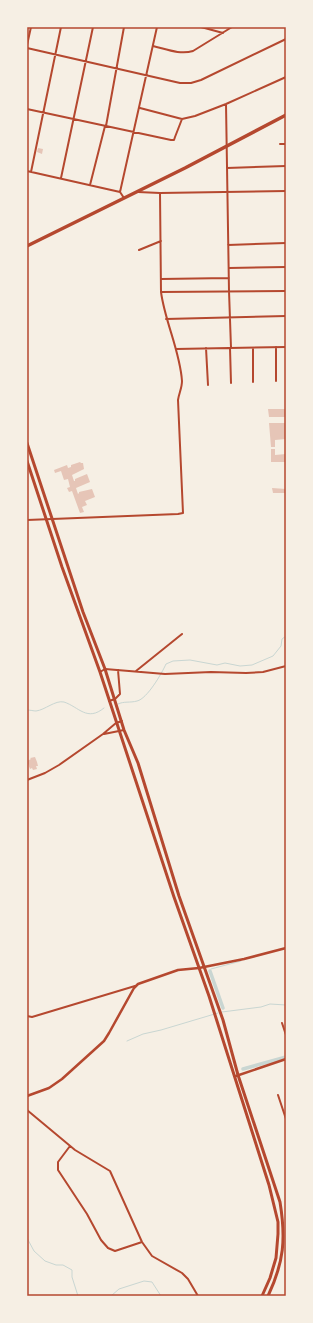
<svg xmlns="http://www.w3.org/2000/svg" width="313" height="1323" font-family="Manrope,sans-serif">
  <rect width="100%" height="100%" fill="#f6efe4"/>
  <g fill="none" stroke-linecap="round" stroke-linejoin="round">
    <!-- stream -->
    <path stroke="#c9d6d2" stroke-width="1" d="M 118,704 C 124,701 130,703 137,701 C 147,699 162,673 166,664 L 173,661 L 190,660 L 217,665 L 225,663 L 240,666 L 252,665 L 273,656 L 281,646 L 282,639 L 286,636
      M 27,710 C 30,710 34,711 36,711 C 45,710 55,700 64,702 C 79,707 87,722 104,708
      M 211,969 L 241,961
      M 222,1012 L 261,1007 L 270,1004 L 286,1005
      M 127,1041 L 143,1034 L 161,1030 L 218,1013
      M 27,1238 L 34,1251 L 45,1261 L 56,1265 L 63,1265 L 72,1270 L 72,1277 L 78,1296
      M 111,1296 L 119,1289 L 144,1281 L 152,1282 L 161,1296"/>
    <!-- canal -->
    <path stroke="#c9d6d2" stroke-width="3.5" d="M 210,971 L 223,1008
      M 243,1069 L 286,1057"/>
  </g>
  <!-- building -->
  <path fill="#e6c5b7" d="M 38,148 L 43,149 L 42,154 L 37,152 Z
    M 268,409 L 286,409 L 286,417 L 269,417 Z
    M 269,423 L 285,423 L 286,439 L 275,440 L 275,447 L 271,447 Z
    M 271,449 L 275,449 L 275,455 L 286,454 L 286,462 L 271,462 Z
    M 80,462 L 81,463 L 83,463 L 84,469 L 72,475 L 74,481 L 75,481 L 75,479 L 87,474 L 90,482 L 76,488 L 78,494 L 79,493 L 79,492 L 92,489 L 95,497 L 85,501 L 87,505 L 82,507 L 84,512 L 80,513 L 72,491 L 69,492 L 67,488 L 70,487 L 68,479 L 64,480 L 61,471 L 55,473 L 54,470 L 67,465 L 68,468 L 71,467 L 71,465 Z
    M 272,488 L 286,489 L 286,493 L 273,493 Z
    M 35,757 L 37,762 L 38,766 L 36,766 L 37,769 L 33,770 L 32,768 L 30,769 L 27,761 L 31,759 L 30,758 Z"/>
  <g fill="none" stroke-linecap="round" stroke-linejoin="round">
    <!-- minor -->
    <path stroke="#b5482f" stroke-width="2" d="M 201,27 L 223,33
      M 27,45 L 31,27
      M 153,46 C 166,49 180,55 193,51 L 232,27
      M 27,48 L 180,83 L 191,83 L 201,80 L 286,39
      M 226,104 L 229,291 L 231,348
      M 140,108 L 182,119 L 195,116 L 226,104 L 286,77
      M 27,109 L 171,140 L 174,140 L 175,137 L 182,119
      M 106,126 L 124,27
      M 280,144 L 286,144
      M 227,168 L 286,166
      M 27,171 L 120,192
      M 31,172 L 61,27
      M 61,178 L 93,27
      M 90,185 L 105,126
      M 138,192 L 160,193 L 286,191
      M 124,198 L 120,192 L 157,27
      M 228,245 L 286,243
      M 139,250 L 161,241
      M 229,268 L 286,267
      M 161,279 L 229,278
      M 161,292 L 286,291
      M 166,319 L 286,316
      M 206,348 L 208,385
      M 230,348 L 231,383
      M 253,348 L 253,382
      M 176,349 L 286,347
      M 276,381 L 276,347
      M 27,520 L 178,514 L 183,513 L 178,400 C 179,393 182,388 182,381 C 180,351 165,322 161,292 L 160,193
      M 136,671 L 182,634
      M 100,672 L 105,669 L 165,674 L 211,672 L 246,673 L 263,672 L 286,666
      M 109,701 L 115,699 L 120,694 L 118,670
      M 104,734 L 124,730
      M 27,780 L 45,773 L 59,765 L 103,734 L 116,723 L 122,721
      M 27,1016 L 32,1017 L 135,986
      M 282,1023 L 286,1035
      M 278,1095 L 286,1119
      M 27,1110 L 75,1150 L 110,1171 L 142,1242 L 152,1256 L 182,1273 L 188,1279 L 198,1296
      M 70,1146 L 58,1162 L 58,1170 L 87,1214 L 101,1240 L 108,1248 L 115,1251 L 142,1242"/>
    <!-- tertiary -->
    <path stroke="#b5482f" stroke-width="2.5" d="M 236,1076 L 286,1059
      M 27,1096 L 49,1088 L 62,1079 L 104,1041 L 109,1033 L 134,988 L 138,984 L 178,970 L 199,968 L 244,959 L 286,948"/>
    <!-- primary -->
    <path stroke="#b5482f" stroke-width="3" d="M 27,443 L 83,612 L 105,669 L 124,730 L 138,763 L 179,896 L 223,1020 L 238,1075 L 280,1202 C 286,1239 284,1262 268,1296
      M 27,461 L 62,567 L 100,672 L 174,897 L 209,996 L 269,1185 L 278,1222 L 278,1234 L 276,1258 L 270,1278 L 262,1296"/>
    <!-- trunk -->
    <path stroke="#b5482f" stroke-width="3.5" d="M 27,246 L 185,168 L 286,115"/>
  </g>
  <!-- border -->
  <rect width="313" height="1323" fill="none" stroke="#f6efe4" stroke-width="56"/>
  <rect x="28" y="28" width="257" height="1267" fill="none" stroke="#b5482f" stroke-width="1.5"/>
</svg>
